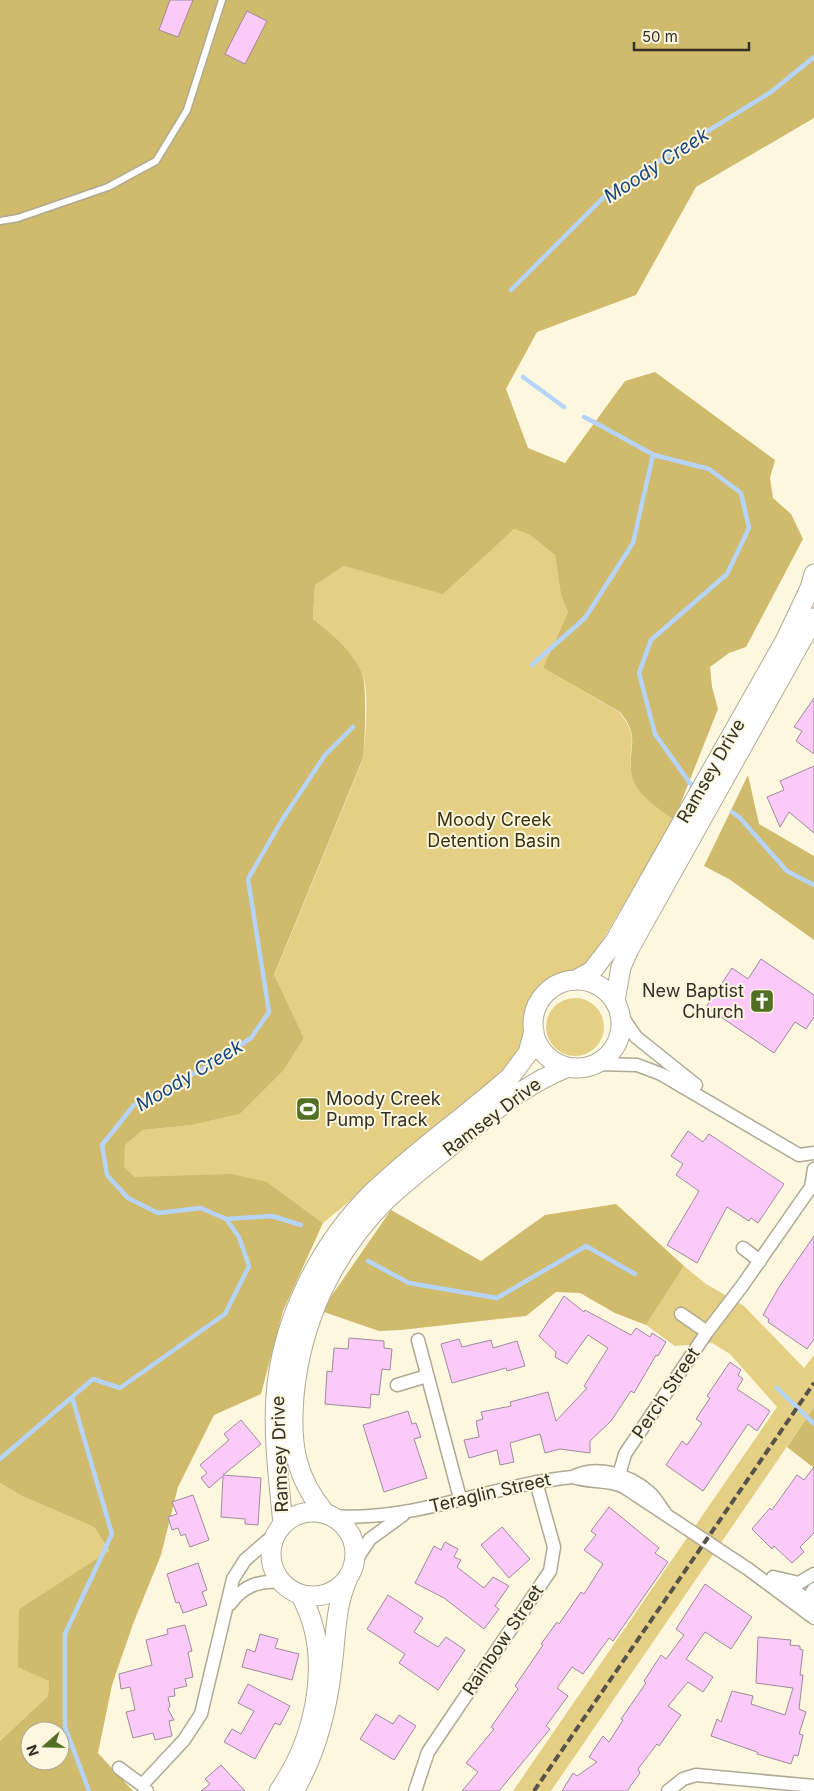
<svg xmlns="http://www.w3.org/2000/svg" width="814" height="1791" font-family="Inter,sans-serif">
  <rect width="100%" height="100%" fill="#fdf7e0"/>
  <!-- green -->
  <path fill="#e4cf84" d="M 514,529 L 530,535 L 555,555 L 561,596 L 568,612 L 543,668 L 619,712 C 640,738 628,743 631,771 C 633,788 661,810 674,820 L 590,961 L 534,997 L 516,1060 L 440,1127 L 323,1223 L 267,1182 L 135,1177 L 123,1167 L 125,1145 L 143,1130 L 192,1125 L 240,1114 L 284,1070 L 304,1038 L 274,976 L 363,759 C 365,740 370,689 362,673 C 352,650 332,634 313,619 L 315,585 L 344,566 L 443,593 Z
    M546 1027a29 29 0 1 1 58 0a29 29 0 1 1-58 0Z
    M 684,1266 L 706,1284 L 744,1306 L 804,1368 L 814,1355 L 814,1407 L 551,1791 L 513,1791 L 777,1407 L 730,1354 L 712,1343 L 675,1346 L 646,1325 Z
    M 0,1483 L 22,1496 L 94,1527 L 109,1552 L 19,1609 L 49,1681 L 48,1696 L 0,1741 Z"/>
  <!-- forest -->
  <path fill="#d0ba6b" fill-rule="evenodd" d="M 0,0 L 814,0 L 814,118 L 696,187 L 636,295 L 537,332 L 506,389 L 528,448 L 565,463 L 625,381 L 655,372 L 775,460 L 770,478 L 773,498 L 791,514 L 803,539 L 746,647 L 729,653 L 710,667 L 712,687 L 718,709 L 674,820 C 658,808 633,793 631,771 C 629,744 640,737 620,712 L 543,668 L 568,612 L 561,596 L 555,555 L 530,535 L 514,529 L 443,594 L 344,566 L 315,585 L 313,619 C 332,634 352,650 362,673 C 367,684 365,744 363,758 L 274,975 L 304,1038 L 284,1070 L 240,1114 L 192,1125 L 143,1130 L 125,1145 L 124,1167 L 135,1177 L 231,1174 L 267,1182 L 323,1223 L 283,1311 L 261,1394 L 214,1415 L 178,1487 L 161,1555 L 133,1624 L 112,1685 L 98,1753 L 133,1791 L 0,1791 L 0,1741 L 48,1696 L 49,1681 L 18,1667 L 19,1609 L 109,1551 L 94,1527 L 22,1496 L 0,1483 ZM 30,1731 L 60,1731 L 60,1761 L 30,1761 Z
    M 748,775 L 759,824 L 814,856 L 814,940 L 729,879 L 704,866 Z
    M 616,1204 L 684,1266 L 646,1325 L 615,1313 L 580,1293 L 556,1292 L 526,1316 L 401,1330 L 379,1331 L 321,1311 L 391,1210 L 481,1261 L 545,1215 Z
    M 814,1407 L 814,1468 L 787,1447 Z"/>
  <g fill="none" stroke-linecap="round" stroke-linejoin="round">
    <!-- stream -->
    <path stroke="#b6d4fa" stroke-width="4.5" d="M 511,290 L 609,192 L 771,92 L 814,57
      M 523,377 L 564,407
      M 584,417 L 596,423
      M 594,422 L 654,455 L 709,469 L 741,493 L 749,528 L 727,574 L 651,640 L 639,673 L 655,734 L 692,786
      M 532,665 L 585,618 L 633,543 L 653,455
      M 732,812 L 740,818 L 787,871 L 814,885
      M 226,1219 L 272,1216 L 301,1225
      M 368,1261 L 409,1283 L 497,1298 L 586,1246 L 635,1274
      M 777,1388 L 814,1424
      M 72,1397 L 112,1534 L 65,1634 L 65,1727 L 89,1791
      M 0,1459 L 93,1379 L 120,1388 L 225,1314 L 249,1266 L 239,1237 L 226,1219 L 201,1208 L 158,1213 L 128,1198 L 107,1175 L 102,1145 L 134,1105 L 210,1065 L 251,1038 L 269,1012 L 248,879 L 282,820 L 325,755 L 353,727"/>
  </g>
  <!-- building -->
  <path fill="#fbcaf9" stroke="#9c8b9b" d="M 170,0 L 193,0 L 178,37 L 159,30 Z
    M 247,11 L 267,21 L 245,64 L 225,54 Z
    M 814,698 L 814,754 L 796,741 L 802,731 L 794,727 Z
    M 814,766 L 814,833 L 789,812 L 780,827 L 767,797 L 784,790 L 780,781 Z
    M 761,959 L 814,995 L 814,1017 L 806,1029 L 795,1022 L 774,1053 L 706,1007 L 732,968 L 748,979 Z
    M 688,1131 L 703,1142 L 709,1134 L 784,1184 L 758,1223 L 751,1218 L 749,1221 L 727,1207 L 697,1263 L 667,1245 L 699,1191 L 676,1175 L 683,1164 L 671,1156 Z
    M 814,1236 L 814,1339 L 807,1349 L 768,1322 L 769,1319 L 763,1315 L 779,1287 Z
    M 564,1296 L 584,1312 L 585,1310 L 631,1335 L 636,1328 L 650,1337 L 652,1333 L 666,1342 L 658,1356 L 656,1355 L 634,1393 L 631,1391 L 611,1421 L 590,1441 L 590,1453 L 560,1449 L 545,1453 L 540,1434 L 510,1443 L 514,1462 L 500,1465 L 497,1450 L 469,1458 L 464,1440 L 479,1437 L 476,1421 L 483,1419 L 481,1412 L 511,1406 L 510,1402 L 548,1392 L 556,1421 L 587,1388 L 584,1386 L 608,1348 L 588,1335 L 567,1364 L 555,1357 L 556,1352 L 539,1336 Z
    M 349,1338 L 384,1341 L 384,1348 L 392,1349 L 390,1370 L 382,1369 L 379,1395 L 371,1394 L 370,1408 L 325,1404 L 327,1371 L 332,1372 L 334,1348 L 348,1349 Z
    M 459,1339 L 462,1347 L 491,1340 L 493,1348 L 517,1341 L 525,1366 L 507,1371 L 506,1368 L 452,1383 L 441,1344 Z
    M 730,1362 L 741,1370 L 738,1375 L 743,1379 L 737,1389 L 770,1411 L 757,1431 L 748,1424 L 703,1491 L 666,1465 L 682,1441 L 687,1445 L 702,1423 L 696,1419 L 710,1398 L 707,1396 Z
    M 408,1411 L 412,1424 L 416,1423 L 421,1437 L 414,1439 L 427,1478 L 384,1492 L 363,1425 Z
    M 241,1420 L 261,1444 L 223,1475 L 261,1478 L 258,1525 L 245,1524 L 245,1519 L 221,1517 L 223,1476 L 209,1488 L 201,1478 L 207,1473 L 200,1465 L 229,1440 L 224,1434 Z
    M 814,1467 L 814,1533 L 800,1547 L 804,1552 L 792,1563 L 774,1546 L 772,1549 L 752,1529 L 770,1508 L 772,1510 L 797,1475 L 804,1480 Z
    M 193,1495 L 209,1540 L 190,1547 L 185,1534 L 181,1536 L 178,1528 L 172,1530 L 168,1517 L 177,1514 L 172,1502 Z
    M 609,1507 L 659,1548 L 655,1553 L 668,1562 L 613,1641 L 609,1638 L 583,1674 L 572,1667 L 557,1688 L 568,1696 L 546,1726 L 550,1729 L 499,1791 L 462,1791 L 478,1772 L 466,1763 L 494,1729 L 491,1727 L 518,1689 L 515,1686 L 543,1645 L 541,1644 L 557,1622 L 559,1624 L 581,1592 L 584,1594 L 603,1564 L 584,1550 L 596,1535 L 591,1531 Z
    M 502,1527 L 530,1559 L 509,1578 L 481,1545 Z
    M 445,1542 L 458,1549 L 454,1557 L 461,1560 L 457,1567 L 484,1588 L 493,1577 L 509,1586 L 495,1606 L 499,1609 L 484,1629 L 444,1598 L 415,1583 L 434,1546 L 441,1550 Z
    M 198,1563 L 207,1590 L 202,1592 L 207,1605 L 183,1613 L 179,1602 L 176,1603 L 167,1574 Z
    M 705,1584 L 752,1617 L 731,1649 L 705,1632 L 686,1659 L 713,1677 L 703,1692 L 688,1682 L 668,1706 L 681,1715 L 659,1746 L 657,1744 L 638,1769 L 640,1773 L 627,1791 L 562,1791 L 573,1773 L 577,1776 L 597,1762 L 589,1757 L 603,1736 L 609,1742 L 623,1720 L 621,1719 L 646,1683 L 644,1681 L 661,1655 L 666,1659 L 684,1635 L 676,1629 Z
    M 388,1595 L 423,1618 L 414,1632 L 438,1647 L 446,1637 L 465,1650 L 438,1690 L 399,1663 L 405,1654 L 367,1629 Z
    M 185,1625 L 192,1651 L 188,1652 L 193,1677 L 185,1679 L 187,1686 L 174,1689 L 175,1696 L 168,1697 L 170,1706 L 168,1709 L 174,1720 L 169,1721 L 172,1736 L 155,1740 L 153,1733 L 133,1738 L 126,1712 L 135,1710 L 130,1687 L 121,1689 L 119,1674 L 152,1665 L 146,1640 L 168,1634 L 167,1629 Z
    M 260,1634 L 278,1639 L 275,1648 L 299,1654 L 292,1680 L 242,1667 L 247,1649 L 255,1652 Z
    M 758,1637 L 791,1640 L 790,1645 L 800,1646 L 800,1649 L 803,1650 L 800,1675 L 803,1675 L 799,1709 L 806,1712 L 799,1734 L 803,1735 L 798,1756 L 794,1755 L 791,1764 L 757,1754 L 757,1752 L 711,1736 L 717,1719 L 721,1722 L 732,1691 L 753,1696 L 751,1704 L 785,1715 L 793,1688 L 756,1683 Z
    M 248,1684 L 290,1706 L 280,1725 L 275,1723 L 255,1759 L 224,1742 L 232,1729 L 241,1734 L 254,1711 L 238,1703 Z
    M 376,1714 L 393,1724 L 399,1715 L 416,1726 L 394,1760 L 360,1739 Z
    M 221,1765 L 245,1791 L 201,1791 L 210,1784 L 205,1779 Z"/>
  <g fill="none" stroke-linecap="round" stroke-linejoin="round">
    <defs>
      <path id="service" d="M 0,221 L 18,218 L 108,187 L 156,161 L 187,110 L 222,0"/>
      <path id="minor" d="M 621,1015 L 636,1037 L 696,1085
        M 597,1064 L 637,1065 L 661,1074 L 799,1155 L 814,1153
        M 743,1248 L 760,1261
        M 707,1332 L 742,1286 L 811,1187 L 814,1169
        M 418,1340 L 460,1498
        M 397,1385 L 427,1376
        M 573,1477 C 589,1483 608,1479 624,1487 L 748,1569 L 814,1618
        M 617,1482 L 625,1454 L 707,1332 L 681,1314
        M 332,1516 C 414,1522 491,1485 573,1477 C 596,1464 630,1475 649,1492 C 655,1497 659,1505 664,1511
        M 354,1563 L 370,1539 L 403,1515
        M 773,1577 L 799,1583 L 814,1574
        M 783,1583 L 814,1604
        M 800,1603 L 809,1597 L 814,1589
        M 230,1604 C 243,1586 259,1580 281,1582
        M 119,1768 L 142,1785
        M 147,1791 L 142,1785 L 184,1740 L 201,1714 L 233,1579 L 245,1560 L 275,1534
        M 415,1791 L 428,1752 L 550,1571 L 554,1547 L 536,1482
        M 668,1791 L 683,1779 L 696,1775 L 814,1786"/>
      <path id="secondary" d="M533 1024a44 44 0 1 1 88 0a44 44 0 1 1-88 0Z
        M 576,980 L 592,971 L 615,941 L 785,641 L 810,588 L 814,574
        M 615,1001 L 621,967 L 629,949 L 814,618
        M271 1554a42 42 0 1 1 84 0a42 42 0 1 1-84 0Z
        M 325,1513 C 295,1477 290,1443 294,1396 C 301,1322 332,1254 385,1201 C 408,1179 434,1160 458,1140 C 496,1110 522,1086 568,1067
        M 283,1524 C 279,1482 273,1438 276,1396 C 281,1322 319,1246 371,1194 C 414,1152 465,1117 510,1077 L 528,1053 L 534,1031
        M 279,1791 C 317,1736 334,1654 300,1594
        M 294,1791 C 317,1752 327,1711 332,1667 C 336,1637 335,1608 347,1580"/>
    </defs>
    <!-- service casing -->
    <use href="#service" stroke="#afa993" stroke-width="9"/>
    <!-- minor casing -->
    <use href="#minor" stroke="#afa993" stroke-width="15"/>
    <!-- secondary casing -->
    <use href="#secondary" stroke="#afa993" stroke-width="21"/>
    <!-- service -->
    <use href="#service" stroke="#fff" stroke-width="6"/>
    <!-- minor -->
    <use href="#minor" stroke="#fff" stroke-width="12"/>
    <!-- secondary -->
    <use href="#secondary" stroke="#fff" stroke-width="19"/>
    <!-- rail -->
    <path stroke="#565348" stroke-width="4" stroke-dasharray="8 4" stroke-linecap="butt" d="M 534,1791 L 814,1383"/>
  </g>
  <!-- icons -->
  <defs>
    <symbol id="church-square" viewBox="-11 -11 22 22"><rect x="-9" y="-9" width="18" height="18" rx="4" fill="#527024" stroke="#fdf7e0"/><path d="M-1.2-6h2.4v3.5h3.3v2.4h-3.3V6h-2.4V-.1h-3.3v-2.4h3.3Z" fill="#fff"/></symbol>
    <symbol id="stadium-square" viewBox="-11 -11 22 22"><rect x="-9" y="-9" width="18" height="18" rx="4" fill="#527024" stroke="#fdf7e0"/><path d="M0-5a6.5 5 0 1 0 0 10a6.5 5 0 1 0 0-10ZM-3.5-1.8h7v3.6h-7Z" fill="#fff"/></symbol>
  </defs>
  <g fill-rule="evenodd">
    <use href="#church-square" x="748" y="987" width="28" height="28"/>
    <use href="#stadium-square" x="294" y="1095" width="28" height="28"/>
  </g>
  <g text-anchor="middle" stroke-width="4" stroke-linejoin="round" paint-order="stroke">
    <!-- street labels -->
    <g font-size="18" fill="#312f26" stroke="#fdf7e0">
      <text transform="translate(711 771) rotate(-60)" y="6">Ramsey Drive</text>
      <text transform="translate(492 1117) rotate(-37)" y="6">Ramsey Drive</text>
      <text transform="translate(666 1393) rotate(-56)" y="6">Perch Street</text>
      <text transform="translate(280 1454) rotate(-92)" y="6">Ramsey Drive</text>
      <text transform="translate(490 1493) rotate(-13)" y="6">Teraglin Street</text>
      <text transform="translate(503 1640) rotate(-56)" y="6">Rainbow Street</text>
    </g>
    <!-- park labels -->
    <g font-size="18" fill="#39300c" stroke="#fdf7e0">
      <text x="494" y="826">Moody Creek<tspan x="494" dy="21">Detention Basin</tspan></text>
    </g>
    <!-- poi labels -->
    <g font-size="18" fill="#312f26" stroke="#fdf7e0" text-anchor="end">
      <text x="744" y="997">New Baptist<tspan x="744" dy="21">Church</tspan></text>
      <text x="326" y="1105" text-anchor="start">Moody Creek<tspan x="326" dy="21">Pump Track</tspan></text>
    </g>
    <!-- water labels -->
    <g font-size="19" font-style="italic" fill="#16467d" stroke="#fdf7e0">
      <text transform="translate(656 165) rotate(-33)" y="7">Moody Creek</text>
      <text transform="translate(189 1075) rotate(-31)" y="7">Moody Creek</text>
    </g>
  </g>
  <!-- north arrow -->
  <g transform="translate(45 1746) rotate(250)"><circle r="24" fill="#fdf7e0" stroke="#aba796"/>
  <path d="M0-4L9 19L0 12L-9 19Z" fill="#527024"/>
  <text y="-8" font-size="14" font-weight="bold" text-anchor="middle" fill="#312f26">N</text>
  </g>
  <!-- scale -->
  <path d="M634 42v8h115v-8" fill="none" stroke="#312f26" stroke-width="2.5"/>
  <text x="642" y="42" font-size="15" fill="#312f26" stroke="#fdf7e0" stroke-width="4" paint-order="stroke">50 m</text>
</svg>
